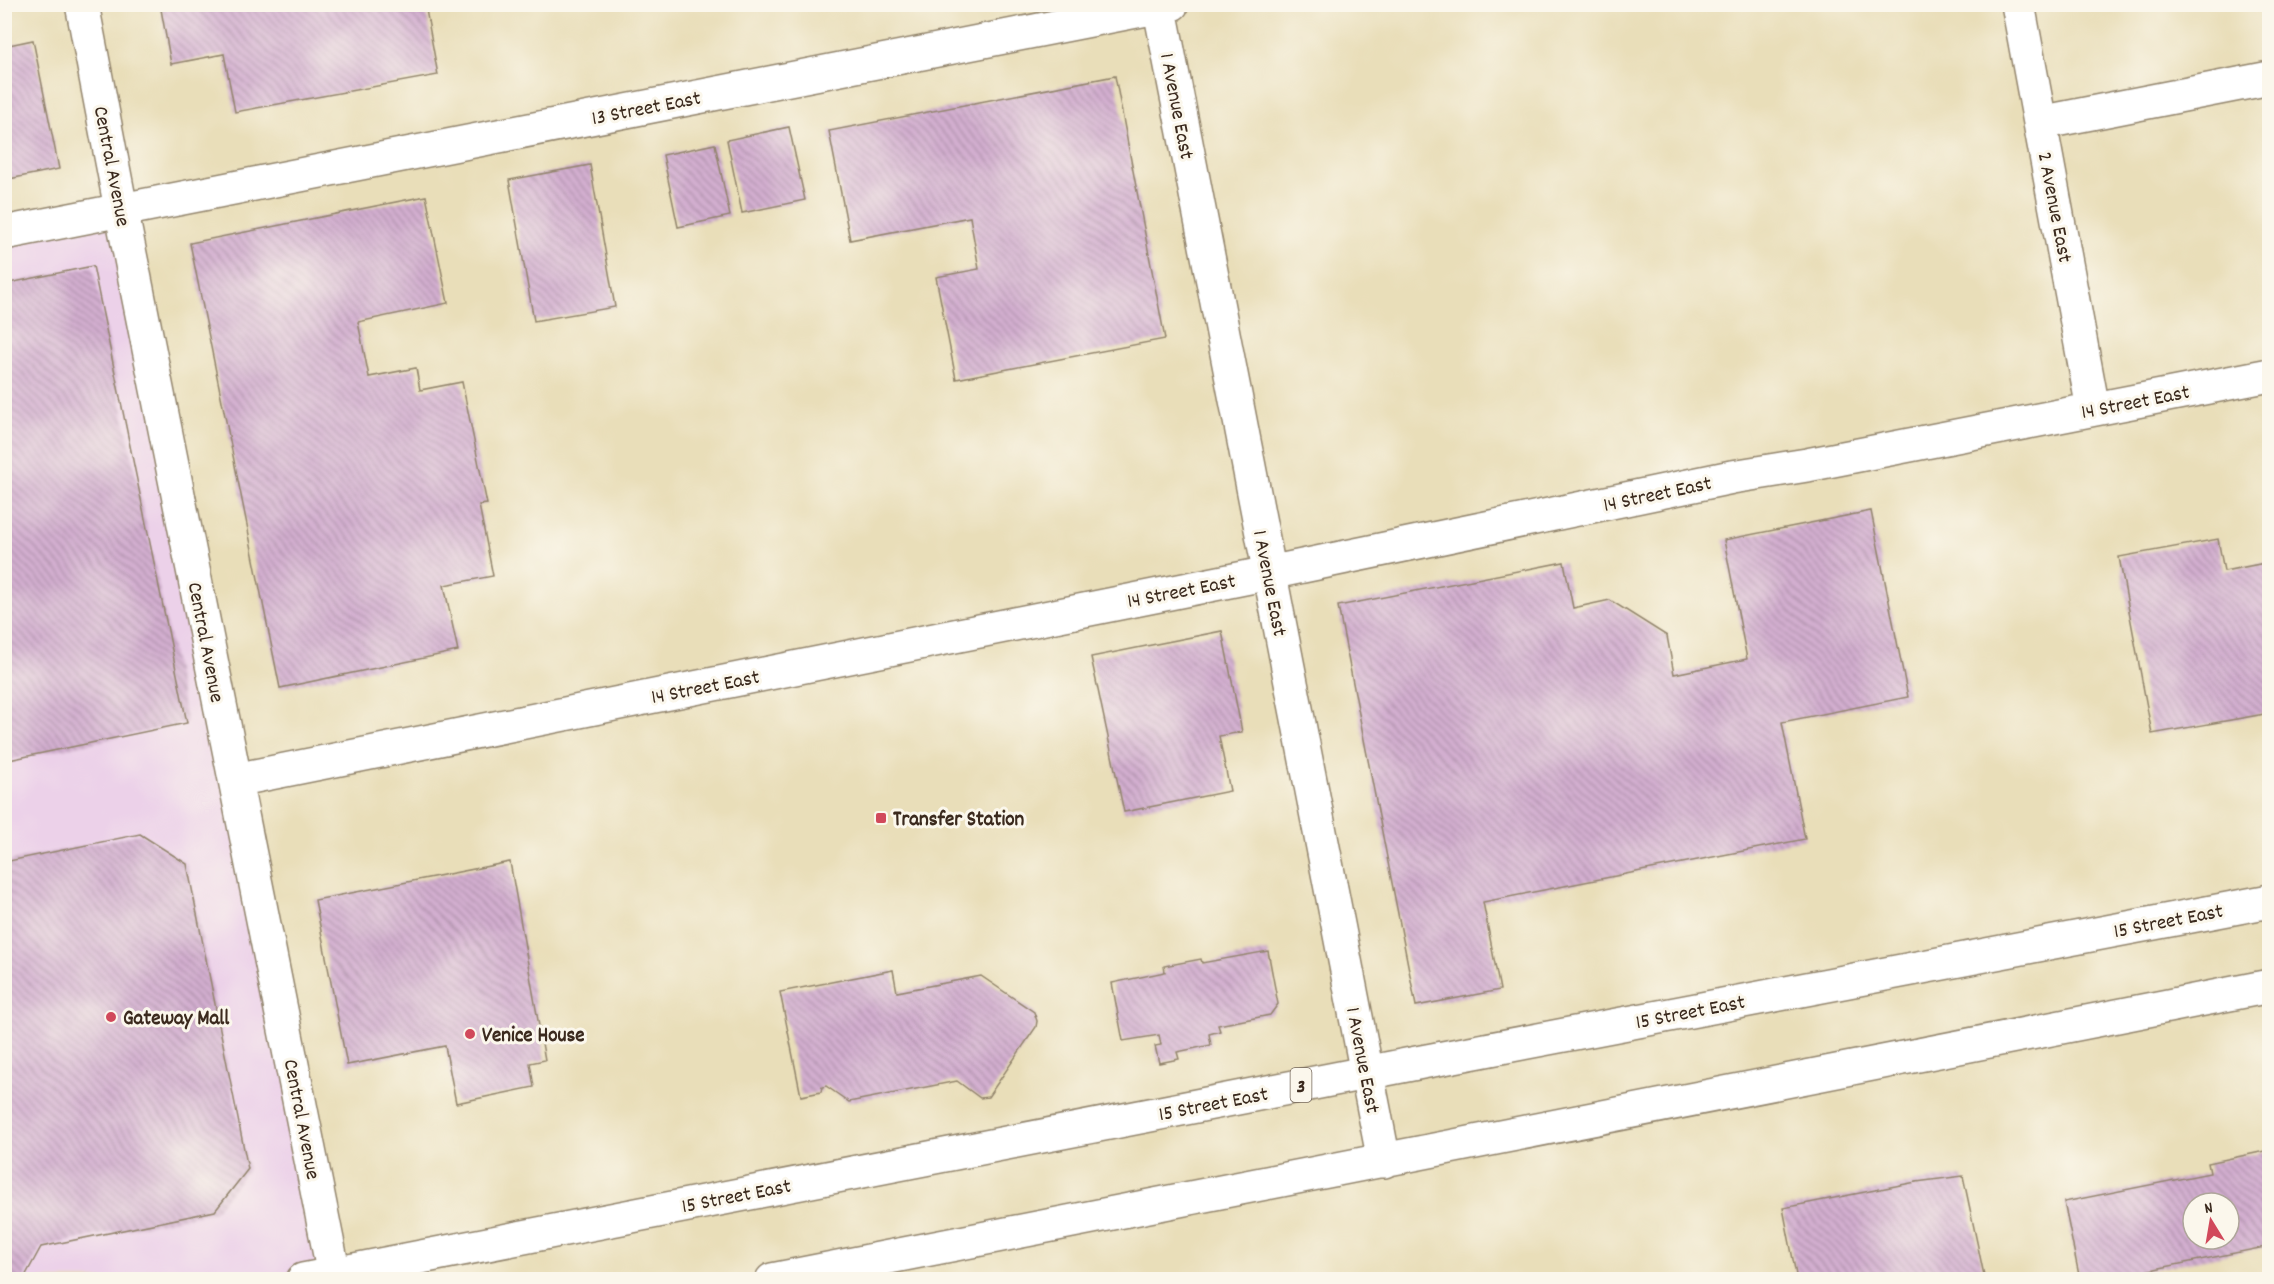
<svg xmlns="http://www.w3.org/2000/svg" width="2274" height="1284" font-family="Dekko,sans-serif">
  <defs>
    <pattern id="building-back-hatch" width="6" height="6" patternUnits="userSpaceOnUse" patternTransform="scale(1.5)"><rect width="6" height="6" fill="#d3afd0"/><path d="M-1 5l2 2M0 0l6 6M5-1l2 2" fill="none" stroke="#ac8fa8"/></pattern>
  </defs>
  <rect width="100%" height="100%" fill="#fbf7ec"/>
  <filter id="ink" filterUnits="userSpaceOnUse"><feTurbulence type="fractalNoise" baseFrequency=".0167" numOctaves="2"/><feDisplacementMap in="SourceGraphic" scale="12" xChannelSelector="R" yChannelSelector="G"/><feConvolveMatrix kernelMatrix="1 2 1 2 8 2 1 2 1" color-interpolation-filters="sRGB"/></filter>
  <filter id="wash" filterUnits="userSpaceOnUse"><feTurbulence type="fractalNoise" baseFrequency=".008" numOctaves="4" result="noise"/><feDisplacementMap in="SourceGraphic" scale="24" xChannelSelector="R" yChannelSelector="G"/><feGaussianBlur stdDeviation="1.35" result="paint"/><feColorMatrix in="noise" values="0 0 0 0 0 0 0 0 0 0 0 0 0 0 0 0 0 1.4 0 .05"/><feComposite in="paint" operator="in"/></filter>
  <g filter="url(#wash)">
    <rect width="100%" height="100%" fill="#e9deb9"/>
    <!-- built -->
    <path fill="#ecd1e9" d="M 121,209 L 334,1273 L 303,1280 L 5,1279 L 4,233 Z"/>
    <g id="blocks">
      <!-- building -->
      <path fill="url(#building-back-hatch)" fill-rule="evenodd" d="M 160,4 L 425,4 L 438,75 L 235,112 L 224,54 L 171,64 Z
        M 33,40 L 59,169 L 4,180 L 4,46 Z
        M 1115,76 L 1165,339 L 956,379 L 936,277 L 979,269 L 970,217 L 850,240 L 829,131 Z
        M 789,127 L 805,200 L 742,213 L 727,140 Z
        M 715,144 L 730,216 L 678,227 L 663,155 Z
        M 590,165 L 615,307 L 534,321 L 509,180 Z
        M 426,196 L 448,303 L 358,322 L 369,377 L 416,368 L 420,390 L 462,382 L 487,504 L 479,505 L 493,576 L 444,585 L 458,651 L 280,688 L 190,243 Z
        M 93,266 L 187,723 L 4,761 L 4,284 Z
        M 1871,511 L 1908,697 L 1782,722 L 1805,839 L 1483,902 L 1500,990 L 1416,1006 L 1338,606 L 1564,562 L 1573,608 L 1610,600 L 1667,636 L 1674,674 L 1747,659 L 1724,540 Z
        M 2218,539 L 2224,571 L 2270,562 L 2270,713 L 2152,734 L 2119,557 Z
        M 1222,631 L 1242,732 L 1219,736 L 1230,791 L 1124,812 L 1091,657 Z
        M 140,834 L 187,864 L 248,1169 L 215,1211 L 41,1247 L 23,1280 L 4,1280 L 4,862 Z
        M 510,862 L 545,1060 L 530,1063 L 534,1087 L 456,1103 L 445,1046 L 347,1065 L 315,900 Z
        M 1268,951 L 1278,1004 L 1270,1015 L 1218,1025 L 1220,1031 L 1209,1034 L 1211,1045 L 1177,1052 L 1179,1059 L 1159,1063 L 1155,1046 L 1161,1045 L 1159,1035 L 1123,1041 L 1112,983 L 1165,972 L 1164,966 L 1201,959 L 1202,963 Z
        M 893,970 L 897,992 L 981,976 L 1034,1012 L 1037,1021 L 1036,1027 L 988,1097 L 980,1098 L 957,1081 L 849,1102 L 826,1086 L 822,1087 L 821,1092 L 801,1096 L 780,992 Z
        M 2270,1150 L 2270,1246 L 2100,1280 L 2080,1280 L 2064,1202 L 2210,1173 L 2208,1163 ZM 2193,1203 L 2229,1203 L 2229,1239 L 2193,1239 Z
        M 1963,1176 L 1985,1280 L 1797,1280 L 1783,1208 L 1916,1182 Z"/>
    </g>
  </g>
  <g filter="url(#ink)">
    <use href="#blocks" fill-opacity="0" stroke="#92846c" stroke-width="1.5"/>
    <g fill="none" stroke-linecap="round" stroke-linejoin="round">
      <defs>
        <path id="minor" d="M 82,4 L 121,209 L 335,1280
          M 1159,4 L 1384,1161
          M 2018,4 L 2093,409
          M 2040,123 L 2270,78
          M 4,233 L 1172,4
          M 235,780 L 1269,573 L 1732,477 L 1807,465 L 2270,375"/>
        <path id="major" d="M 303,1280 L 1422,1062 L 2270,901
          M 772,1280 L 2270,986"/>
      </defs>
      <!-- minor casing -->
      <use href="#minor" stroke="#92846c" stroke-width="36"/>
      <!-- major casing -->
      <use href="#major" stroke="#92846c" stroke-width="36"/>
      <!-- minor -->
      <use href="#minor" stroke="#fff" stroke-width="33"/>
      <!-- major -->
      <use href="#major" stroke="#fff" stroke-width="33"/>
    </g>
  </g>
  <!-- markers -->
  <g fill="#d1495b" stroke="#fbf7ec" stroke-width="2">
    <rect x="875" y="812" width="12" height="12" rx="3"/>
    <circle cx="111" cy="1017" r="6"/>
    <circle cx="470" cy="1034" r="6"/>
  </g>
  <g text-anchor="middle" stroke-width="6" stroke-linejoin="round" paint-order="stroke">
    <!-- shield labels -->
    <rect fill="#fbf7ec" stroke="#75685c" stroke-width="1.5" x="1290.5" y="1068" width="21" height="34" rx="4.5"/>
    <g font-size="20" font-weight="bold" fill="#3b2a1e">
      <text x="1301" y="1092">3</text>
    </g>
    <!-- street labels -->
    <g font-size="21" fill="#3b2a1e" stroke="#fbf7ec">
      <text transform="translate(1178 106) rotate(79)" y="7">1 Avenue East</text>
      <text transform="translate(646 107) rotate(-11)" y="7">13 Street East</text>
      <text transform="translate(113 166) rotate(79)" y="7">Central Avenue</text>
      <text transform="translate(2056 207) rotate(79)" y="7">2 Avenue East</text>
      <text transform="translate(2135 401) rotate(-11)" y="7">14 Street East</text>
      <text transform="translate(1657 493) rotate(-12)" y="7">14 Street East</text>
      <text transform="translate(1271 583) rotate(79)" y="7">1 Avenue East</text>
      <text transform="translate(1181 590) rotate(-11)" y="7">14 Street East</text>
      <text transform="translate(207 642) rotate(79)" y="7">Central Avenue</text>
      <text transform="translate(705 686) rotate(-11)" y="7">14 Street East</text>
      <text transform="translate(2168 920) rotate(-11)" y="7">15 Street East</text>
      <text transform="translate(1690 1011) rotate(-11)" y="7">15 Street East</text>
      <text transform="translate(1364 1060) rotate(79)" y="7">1 Avenue East</text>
      <text transform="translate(1213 1103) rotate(-11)" y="7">15 Street East</text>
      <text transform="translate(303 1119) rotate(79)" y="7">Central Avenue</text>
      <text transform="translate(736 1195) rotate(-11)" y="7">15 Street East</text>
    </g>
    <!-- poi labels -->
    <g font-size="21" font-weight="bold" fill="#3b2a1e" stroke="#fbf7ec" text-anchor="start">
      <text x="893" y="825">Transfer Station</text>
      <text x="123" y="1024">Gateway Mall</text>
      <text x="482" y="1041">Venice House</text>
    </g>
  </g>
  <!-- margin -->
  <rect width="2274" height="1284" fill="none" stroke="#fbf7ec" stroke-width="24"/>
  <!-- north arrow -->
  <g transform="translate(2211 1221) rotate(349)"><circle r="28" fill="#fbf7ec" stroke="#aea59a" stroke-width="1.5"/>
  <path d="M0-4.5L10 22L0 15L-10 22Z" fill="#d1495b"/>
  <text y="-9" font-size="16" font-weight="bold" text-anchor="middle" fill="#3b2a1e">N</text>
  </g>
</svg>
